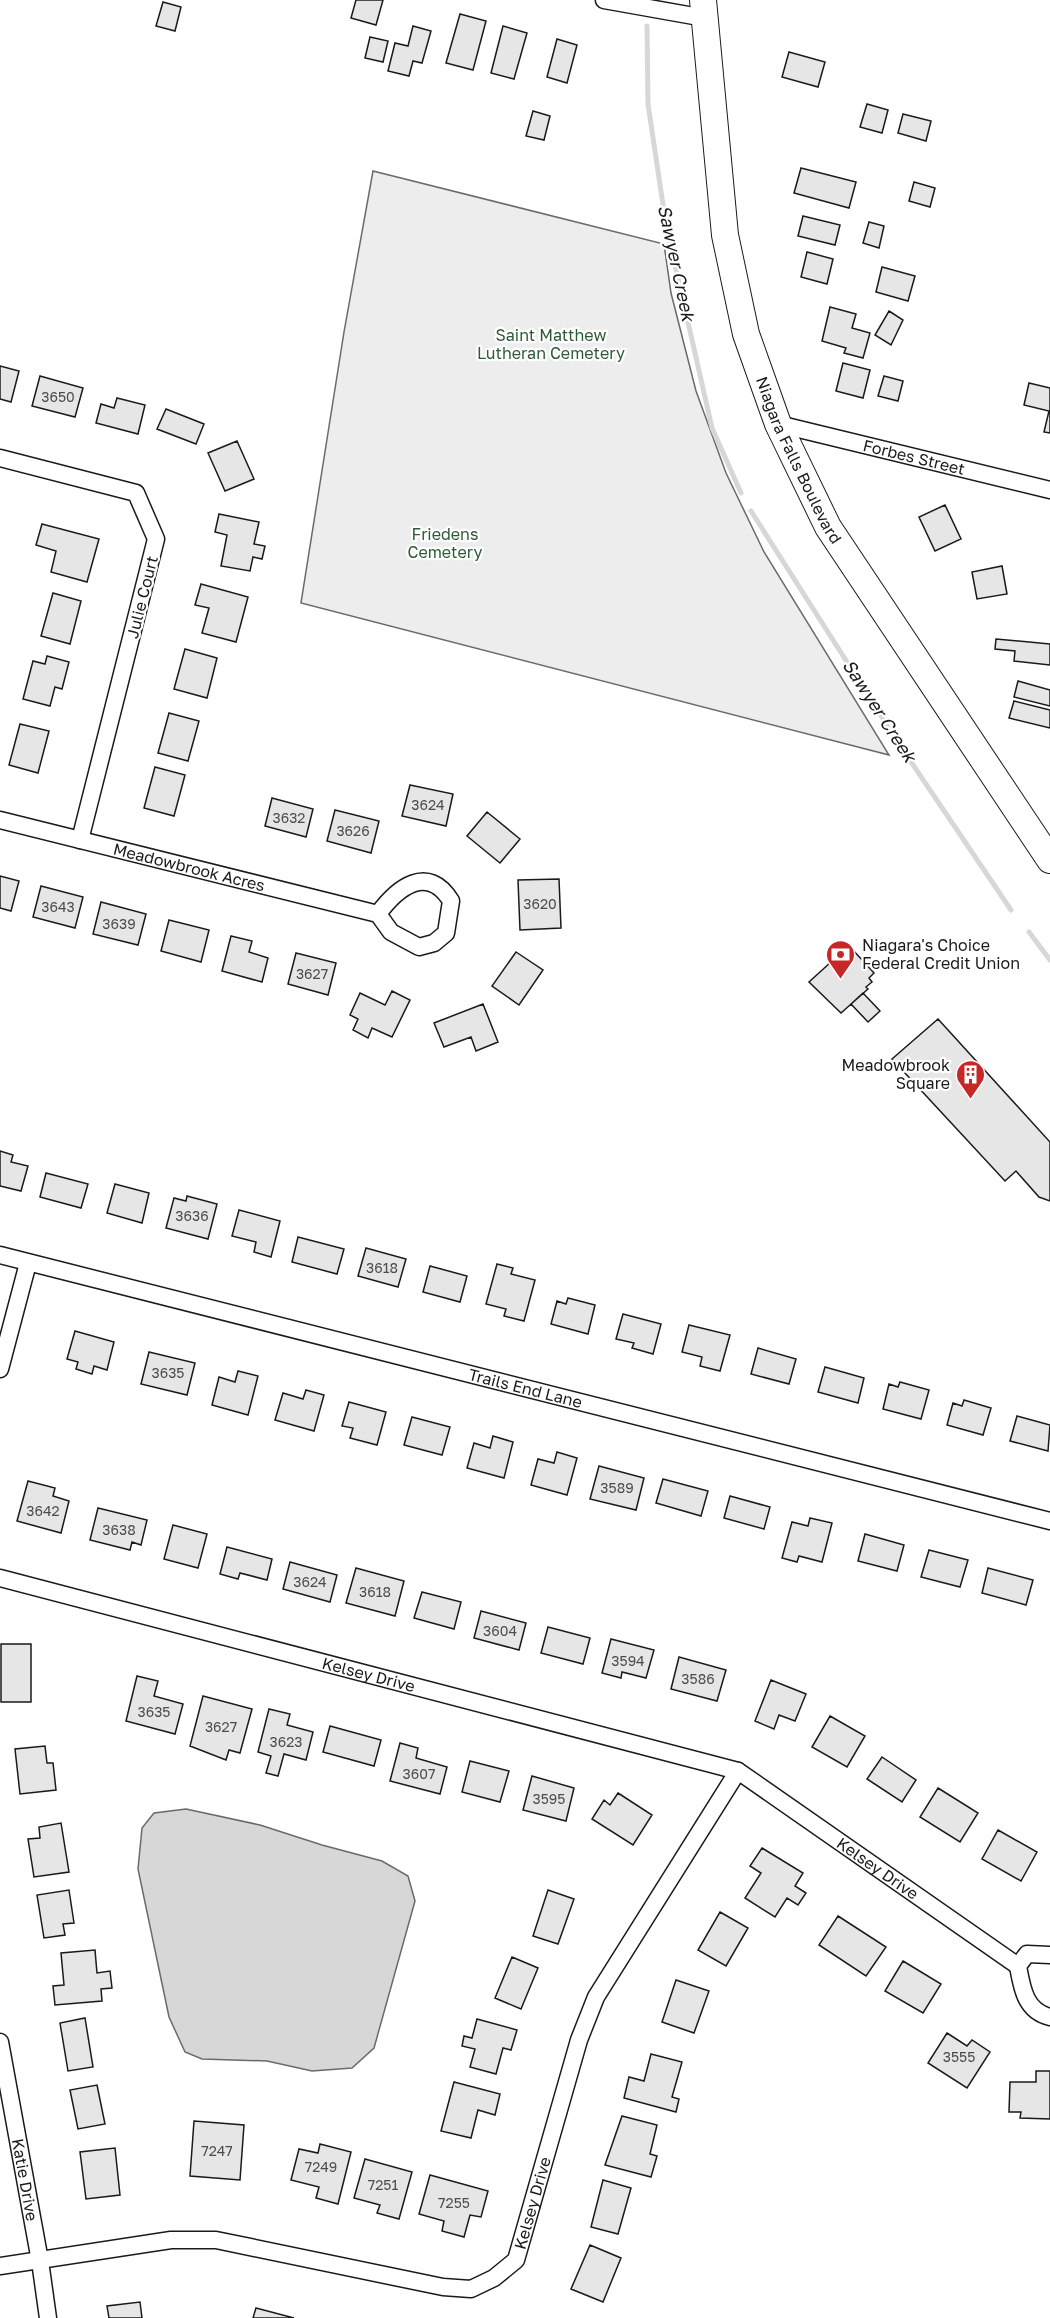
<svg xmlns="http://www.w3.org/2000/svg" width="1050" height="2318" font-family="'Golos Text',sans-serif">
  <rect width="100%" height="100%" fill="#fff"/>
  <!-- built -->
  <path fill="#ededed" stroke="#6a6a6a" stroke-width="1.5" d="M 373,171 L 664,244 L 671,293 L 696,391 L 726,473 L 764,552 L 889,755 L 301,603 L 344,332 Z"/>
  <!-- water -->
  <path fill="#d7d7d7" stroke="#6a6a6a" stroke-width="1.5" d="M 186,1809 L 260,1825 L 322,1845 L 382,1861 L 408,1876 L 415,1901 L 374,2048 L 352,2068 L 312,2071 L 267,2061 L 202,2059 L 185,2052 L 169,2017 L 138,1869 L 142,1828 L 154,1813 Z"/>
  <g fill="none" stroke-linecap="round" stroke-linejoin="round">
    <!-- stream -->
    <path stroke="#d7d7d7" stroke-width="5" d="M 647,26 L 648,104 L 666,225 L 712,428 L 741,493
      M 751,511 L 901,747 L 1011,910
      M 1029,932 L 1050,960"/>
  </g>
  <!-- building -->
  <path fill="#e6e6e6" stroke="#1a1a1a" stroke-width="1.5" d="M 356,0 L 383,0 L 376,25 L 351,18 Z
    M 163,2 L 181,7 L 175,31 L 156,26 Z
    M 460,14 L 486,21 L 473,70 L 446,63 Z
    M 413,26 L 431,31 L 422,63 L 413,61 L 409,76 L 388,71 L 395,43 L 408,46 Z
    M 503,26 L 527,33 L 514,79 L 491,73 Z
    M 370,37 L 388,41 L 383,62 L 365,58 Z
    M 557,39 L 577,45 L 567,83 L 547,77 Z
    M 789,52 L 825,62 L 818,87 L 782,77 Z
    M 867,104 L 888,110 L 882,133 L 860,127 Z
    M 533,111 L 550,116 L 544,140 L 526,136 Z
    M 903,114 L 931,121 L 926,141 L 898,133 Z
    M 801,168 L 856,182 L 849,208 L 794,193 Z
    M 914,182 L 935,188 L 930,207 L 909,201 Z
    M 803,216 L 840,225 L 835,245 L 798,236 Z
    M 869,222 L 884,226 L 879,248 L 863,243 Z
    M 807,252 L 833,259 L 827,284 L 801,277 Z
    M 882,267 L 915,276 L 908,301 L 876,292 Z
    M 830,307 L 856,314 L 852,328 L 870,333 L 863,358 L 844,353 L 846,348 L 822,341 Z
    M 889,311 L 903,320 L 891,345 L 875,335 Z
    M 843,363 L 870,370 L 863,398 L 836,391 Z
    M 0,366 L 19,371 L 11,402 L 0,399 Z
    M 40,376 L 83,388 L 75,417 L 32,406 Z
    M 884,376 L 903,381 L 898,401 L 878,396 Z
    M 1029,383 L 1050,388 L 1050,433 L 1044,432 L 1049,411 L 1024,405 Z
    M 117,398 L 145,405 L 138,434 L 96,423 L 101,404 L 114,408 Z
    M 166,409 L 204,424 L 196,444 L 157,429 Z
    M 237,441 L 254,479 L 225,491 L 208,453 Z
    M 945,505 L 961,539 L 935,551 L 919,517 Z
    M 219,514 L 259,522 L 254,544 L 265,546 L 262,559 L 253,557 L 250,571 L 221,566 L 227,535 L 215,532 Z
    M 42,524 L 99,539 L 87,582 L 51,572 L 56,551 L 36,545 Z
    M 1002,566 L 1007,594 L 977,599 L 972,572 Z
    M 201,584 L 248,597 L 236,642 L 202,633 L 209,608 L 195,605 Z
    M 53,593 L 81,601 L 70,644 L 41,636 Z
    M 996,639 L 1050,644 L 1050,665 L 1014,661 L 1015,651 L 995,649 Z
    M 185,649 L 217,658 L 207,698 L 174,689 Z
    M 47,656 L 69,662 L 62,689 L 55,687 L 50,706 L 23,699 L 33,661 L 45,664 Z
    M 1018,681 L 1050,690 L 1050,706 L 1014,697 Z
    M 1014,701 L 1050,710 L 1050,728 L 1009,718 Z
    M 169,713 L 199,721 L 188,761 L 158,753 Z
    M 20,724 L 49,731 L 38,773 L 9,765 Z
    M 155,767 L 185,775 L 174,816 L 144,808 Z
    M 410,785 L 453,794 L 446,826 L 402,816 Z
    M 272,798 L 313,809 L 306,837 L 265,826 Z
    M 335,810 L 379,821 L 371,853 L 327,841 Z
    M 487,812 L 520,839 L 500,863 L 467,836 Z
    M 0,876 L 19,881 L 11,911 L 0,908 Z
    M 559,879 L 561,928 L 520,930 L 518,880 Z
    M 41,886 L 83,897 L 75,928 L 33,917 Z
    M 101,902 L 146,914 L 138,945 L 93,934 Z
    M 169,920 L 209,930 L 201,962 L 161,951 Z
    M 231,936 L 252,941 L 249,952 L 268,958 L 262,982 L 222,971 Z
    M 852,949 L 874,973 L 869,978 L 872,982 L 866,987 L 868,989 L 841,1013 L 809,982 L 843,951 L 846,955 Z
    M 516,952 L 543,970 L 519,1005 L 492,986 Z
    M 296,953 L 336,963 L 328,995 L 288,984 Z
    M 392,991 L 410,1000 L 392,1037 L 372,1028 L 368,1038 L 353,1030 L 358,1019 L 350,1015 L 360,993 L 385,1005 Z
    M 863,993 L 880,1011 L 868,1022 L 851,1004 Z
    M 483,1004 L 498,1042 L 476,1051 L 471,1037 L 444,1047 L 434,1023 Z
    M 938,1019 L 1050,1142 L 1050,1201 L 1039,1197 L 1016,1171 L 1005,1181 L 892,1059 Z
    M 0,1151 L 13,1155 L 11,1162 L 28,1166 L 21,1191 L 0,1186 Z
    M 46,1173 L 88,1184 L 81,1208 L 40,1197 Z
    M 115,1184 L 149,1193 L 142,1223 L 107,1213 Z
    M 187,1196 L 217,1204 L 208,1239 L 166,1228 L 174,1198 L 186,1201 Z
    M 239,1210 L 280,1221 L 271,1257 L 254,1252 L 256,1242 L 232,1236 Z
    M 298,1237 L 344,1249 L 337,1274 L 292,1262 Z
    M 366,1248 L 406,1259 L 398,1287 L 358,1276 Z
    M 497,1264 L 513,1268 L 511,1274 L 535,1280 L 524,1321 L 504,1316 L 506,1309 L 486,1304 Z
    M 430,1266 L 467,1276 L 460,1302 L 423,1292 Z
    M 568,1298 L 595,1305 L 588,1334 L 551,1324 L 557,1301 L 566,1304 Z
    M 623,1314 L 661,1324 L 653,1354 L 632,1348 L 634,1343 L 616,1339 Z
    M 689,1325 L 730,1335 L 720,1371 L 700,1366 L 702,1357 L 682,1352 Z
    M 75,1331 L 114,1342 L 107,1370 L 94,1366 L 92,1374 L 76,1369 L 78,1362 L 67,1359 Z
    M 758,1348 L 796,1359 L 789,1384 L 751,1374 Z
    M 149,1352 L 195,1363 L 187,1395 L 141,1384 Z
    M 825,1367 L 864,1378 L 858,1403 L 818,1392 Z
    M 238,1371 L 258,1376 L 248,1415 L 212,1405 L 219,1377 L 235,1382 Z
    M 900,1382 L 929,1390 L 921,1419 L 883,1409 L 889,1384 L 898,1387 Z
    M 306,1390 L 324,1395 L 314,1431 L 275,1420 L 283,1393 L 303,1399 Z
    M 964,1400 L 991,1408 L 983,1435 L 947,1425 L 953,1403 L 962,1406 Z
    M 349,1402 L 386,1412 L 377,1445 L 350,1438 L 353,1428 L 342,1426 Z
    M 1017,1416 L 1050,1425 L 1048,1451 L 1010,1441 Z
    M 412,1417 L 450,1427 L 442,1455 L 404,1445 Z
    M 493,1436 L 513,1442 L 504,1478 L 467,1468 L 474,1443 L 490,1448 Z
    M 557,1452 L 577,1458 L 567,1495 L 531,1485 L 538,1459 L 554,1463 Z
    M 599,1466 L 644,1478 L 636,1510 L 590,1499 Z
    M 663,1479 L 708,1491 L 701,1516 L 656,1503 Z
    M 28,1481 L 55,1488 L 53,1496 L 69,1501 L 61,1533 L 17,1521 Z
    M 730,1496 L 770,1507 L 764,1529 L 724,1518 Z
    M 98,1508 L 147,1520 L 141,1545 L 132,1542 L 130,1550 L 90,1540 Z
    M 810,1518 L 832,1523 L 822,1562 L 799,1556 L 797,1562 L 782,1558 L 792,1522 L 808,1526 Z
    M 173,1525 L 207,1534 L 198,1568 L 164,1559 Z
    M 865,1534 L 904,1545 L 897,1571 L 858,1561 Z
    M 227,1547 L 272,1559 L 267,1580 L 240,1573 L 238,1579 L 220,1574 Z
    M 929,1550 L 968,1560 L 960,1587 L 921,1577 Z
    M 290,1562 L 337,1575 L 330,1602 L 283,1589 Z
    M 356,1568 L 404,1581 L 395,1616 L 346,1603 Z
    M 988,1568 L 1033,1580 L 1026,1605 L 982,1593 Z
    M 422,1592 L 461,1602 L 454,1629 L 414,1618 Z
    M 481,1611 L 526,1623 L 519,1650 L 474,1638 Z
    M 548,1627 L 590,1638 L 583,1664 L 541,1653 Z
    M 611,1639 L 654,1650 L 646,1678 L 622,1672 L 621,1678 L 602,1673 Z
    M 1,1644 L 31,1644 L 31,1702 L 1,1702 Z
    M 679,1657 L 726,1670 L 717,1701 L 671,1689 Z
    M 137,1676 L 158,1681 L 154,1696 L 183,1704 L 175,1734 L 126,1721 Z
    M 771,1680 L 806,1694 L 795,1721 L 779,1715 L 774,1729 L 755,1721 Z
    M 203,1696 L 252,1709 L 240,1753 L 229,1750 L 226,1760 L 190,1746 Z
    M 269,1709 L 290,1714 L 287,1725 L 313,1732 L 306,1760 L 284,1754 L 278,1776 L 266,1773 L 271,1756 L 258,1752 Z
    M 830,1716 L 865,1736 L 847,1767 L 812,1747 Z
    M 330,1726 L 381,1740 L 374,1766 L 323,1752 Z
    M 400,1743 L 418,1748 L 416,1758 L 447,1767 L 440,1794 L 390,1781 Z
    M 45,1746 L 47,1763 L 53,1763 L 56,1790 L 20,1794 L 15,1749 Z
    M 882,1757 L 916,1780 L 902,1802 L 867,1779 Z
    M 470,1761 L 509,1771 L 500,1802 L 462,1792 Z
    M 532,1776 L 574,1788 L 566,1821 L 523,1810 Z
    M 938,1788 L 978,1813 L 960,1842 L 920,1817 Z
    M 618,1793 L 652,1815 L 633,1845 L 592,1819 L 604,1800 L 610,1805 Z
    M 61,1823 L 69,1872 L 34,1877 L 28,1839 L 40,1838 L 39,1827 Z
    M 998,1830 L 1037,1852 L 1021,1881 L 982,1859 Z
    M 762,1848 L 803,1873 L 795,1886 L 806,1893 L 798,1905 L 787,1898 L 775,1917 L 745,1898 L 761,1873 L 750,1866 Z
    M 69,1890 L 74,1923 L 63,1924 L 65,1935 L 44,1938 L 37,1895 Z
    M 548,1890 L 574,1899 L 558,1944 L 533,1936 Z
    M 720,1912 L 748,1928 L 726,1966 L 698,1950 Z
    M 838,1916 L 886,1947 L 866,1976 L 819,1945 Z
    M 95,1950 L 97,1973 L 110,1971 L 112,1988 L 101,1989 L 102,2001 L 55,2005 L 53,1986 L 64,1985 L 61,1953 Z
    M 512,1957 L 538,1968 L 521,2009 L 495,1998 Z
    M 903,1961 L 941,1984 L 923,2013 L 885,1991 Z
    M 676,1980 L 709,1991 L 694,2033 L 662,2022 Z
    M 85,2018 L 93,2067 L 68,2071 L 60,2023 Z
    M 477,2019 L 517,2030 L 511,2050 L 503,2048 L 496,2074 L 470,2067 L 475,2049 L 462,2046 L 464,2036 L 472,2038 Z
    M 947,2033 L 967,2046 L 972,2040 L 990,2052 L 967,2088 L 928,2063 Z
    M 651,2054 L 682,2062 L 672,2097 L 679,2099 L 676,2112 L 624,2098 L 629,2077 L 644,2081 Z
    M 1036,2071 L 1050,2071 L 1050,2119 L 1020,2118 L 1021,2112 L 1009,2112 L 1010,2082 L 1036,2082 Z
    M 454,2082 L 500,2094 L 495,2115 L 478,2110 L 471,2138 L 441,2131 Z
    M 97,2085 L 105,2124 L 78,2129 L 70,2090 Z
    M 622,2116 L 657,2125 L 650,2154 L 657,2156 L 651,2177 L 605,2165 Z
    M 194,2121 L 244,2125 L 240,2180 L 190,2176 Z
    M 320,2144 L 351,2152 L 338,2204 L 316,2198 L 319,2187 L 291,2180 L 299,2149 L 318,2153 Z
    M 115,2148 L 120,2195 L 86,2199 L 80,2152 Z
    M 365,2159 L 412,2172 L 399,2219 L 377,2213 L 380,2205 L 354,2198 Z
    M 430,2175 L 488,2191 L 481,2217 L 470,2215 L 464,2237 L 442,2231 L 444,2221 L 419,2214 Z
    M 603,2180 L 631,2188 L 618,2234 L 591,2227 Z
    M 590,2245 L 621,2258 L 603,2302 L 571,2289 Z
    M 140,2302 L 142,2318 L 109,2318 L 107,2306 Z
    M 256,2308 L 294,2318 L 253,2318 Z"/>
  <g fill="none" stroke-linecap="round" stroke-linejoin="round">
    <defs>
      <g id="street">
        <path d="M 604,0 L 705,18"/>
        <path id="s1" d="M 778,424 L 1050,490"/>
        <path d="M 0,458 L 136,493 L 156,539 L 80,840"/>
        <path id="s2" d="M 0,820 L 378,914 L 391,932 L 419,947 L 434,943 L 446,933 L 451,901 C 428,863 397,888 378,914"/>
        <path id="s3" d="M 0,1255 L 1050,1521"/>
        <path d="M 0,1369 L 28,1263"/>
        <path id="s4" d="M 0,1578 L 738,1771 L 1018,1966"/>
        <path d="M 1050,1955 L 1027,1954 L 1018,1966 C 1022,1988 1025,2011 1050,2017"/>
        <path id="s5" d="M 0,2042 L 40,2261 L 48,2318"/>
        <path id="s6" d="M 0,2266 L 171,2240 L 216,2240 L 443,2287 L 471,2289 L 494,2278 L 516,2260 L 579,2040 L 596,1997 L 738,1771"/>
      </g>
      <g id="primary">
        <path id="s7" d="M 703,0 L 725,235 L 746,334 L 778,424 L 828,527 L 1050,860"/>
      </g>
    </defs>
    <!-- street casing -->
    <use href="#street" stroke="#1a1a1a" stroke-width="19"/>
    <!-- primary casing -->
    <use href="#primary" stroke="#1a1a1a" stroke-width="28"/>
    <!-- street -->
    <use href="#street" stroke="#fff" stroke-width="16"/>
    <!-- primary -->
    <use href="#primary" stroke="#fff" stroke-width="26"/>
  </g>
  <!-- icons -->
  <defs>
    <symbol id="bank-pin" viewBox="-11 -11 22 30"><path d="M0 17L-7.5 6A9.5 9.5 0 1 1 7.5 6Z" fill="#c62828" stroke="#fff"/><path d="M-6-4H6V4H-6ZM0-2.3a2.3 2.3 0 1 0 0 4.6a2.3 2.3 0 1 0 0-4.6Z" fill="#fff"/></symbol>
    <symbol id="building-pin" viewBox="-11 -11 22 30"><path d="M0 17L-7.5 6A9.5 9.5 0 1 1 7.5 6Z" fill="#c62828" stroke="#fff"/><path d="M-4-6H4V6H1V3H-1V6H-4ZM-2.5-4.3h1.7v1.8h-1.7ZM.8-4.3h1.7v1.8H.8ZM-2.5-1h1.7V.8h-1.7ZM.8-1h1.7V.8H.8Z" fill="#fff"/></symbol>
  </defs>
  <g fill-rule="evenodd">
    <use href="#bank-pin" x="824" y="938" width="33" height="45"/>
    <use href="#building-pin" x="954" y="1058" width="33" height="45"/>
  </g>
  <g text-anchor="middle" stroke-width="4.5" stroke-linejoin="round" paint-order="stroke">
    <!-- number labels -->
    <g font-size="14" fill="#4d4d4d">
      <text x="58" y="402">3650</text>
      <text x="428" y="810">3624</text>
      <text x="289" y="823">3632</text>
      <text x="353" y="836">3626</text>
      <text x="540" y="909">3620</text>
      <text x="58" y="912">3643</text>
      <text x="119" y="929">3639</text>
      <text x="312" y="979">3627</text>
      <text x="192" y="1221">3636</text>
      <text x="382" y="1273">3618</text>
      <text x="168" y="1378">3635</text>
      <text x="617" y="1493">3589</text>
      <text x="43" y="1516">3642</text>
      <text x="119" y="1535">3638</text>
      <text x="310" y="1587">3624</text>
      <text x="375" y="1597">3618</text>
      <text x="500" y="1636">3604</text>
      <text x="628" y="1666">3594</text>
      <text x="698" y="1684">3586</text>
      <text x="154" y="1717">3635</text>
      <text x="221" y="1732">3627</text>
      <text x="286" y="1747">3623</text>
      <text x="419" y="1779">3607</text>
      <text x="549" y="1804">3595</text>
      <text x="959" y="2062">3555</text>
      <text x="217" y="2156">7247</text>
      <text x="321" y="2172">7249</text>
      <text x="383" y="2190">7251</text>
      <text x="454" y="2208">7255</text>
    </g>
    <!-- park labels -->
    <g font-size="16" fill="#2b5a34" stroke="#fff">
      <text x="551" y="341">Saint Matthew<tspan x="551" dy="18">Lutheran Cemetery</tspan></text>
      <text x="445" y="540">Friedens<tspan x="445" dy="18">Cemetery</tspan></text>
    </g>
    <!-- street labels -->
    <g font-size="16" fill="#1a1a1a" stroke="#fff">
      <text dy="6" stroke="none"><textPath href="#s1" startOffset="140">Forbes Street</textPath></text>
      <text dy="6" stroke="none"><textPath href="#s7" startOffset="474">Niagara Falls Boulevard</textPath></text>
      <text transform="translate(142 597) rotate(-76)" y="6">Julie Court</text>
      <text dy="6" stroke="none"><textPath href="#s2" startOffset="195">Meadowbrook Acres</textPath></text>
      <text dy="6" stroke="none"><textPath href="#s3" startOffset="542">Trails End Lane</textPath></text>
      <text dy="6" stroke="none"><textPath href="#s4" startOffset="381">Kelsey Drive</textPath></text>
      <text dy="6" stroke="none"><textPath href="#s4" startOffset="933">Kelsey Drive</textPath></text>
      <text dy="6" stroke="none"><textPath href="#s5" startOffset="140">Katie Drive</textPath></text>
      <text dy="6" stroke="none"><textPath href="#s6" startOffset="591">Kelsey Drive</textPath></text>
    </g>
    <!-- poi labels -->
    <g font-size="16" fill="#1a1a1a" stroke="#fff" text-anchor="start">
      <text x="862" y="951">Niagara's Choice<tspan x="862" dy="18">Federal Credit Union</tspan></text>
      <text x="950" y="1071" text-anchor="end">Meadowbrook<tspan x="950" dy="18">Square</tspan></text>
    </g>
    <!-- water labels -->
    <g font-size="18" font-style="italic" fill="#1a1a1a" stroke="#fff">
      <text transform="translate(676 263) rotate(78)" y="6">Sawyer Creek</text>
      <text transform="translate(879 711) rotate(57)" y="6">Sawyer Creek</text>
    </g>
  </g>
</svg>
